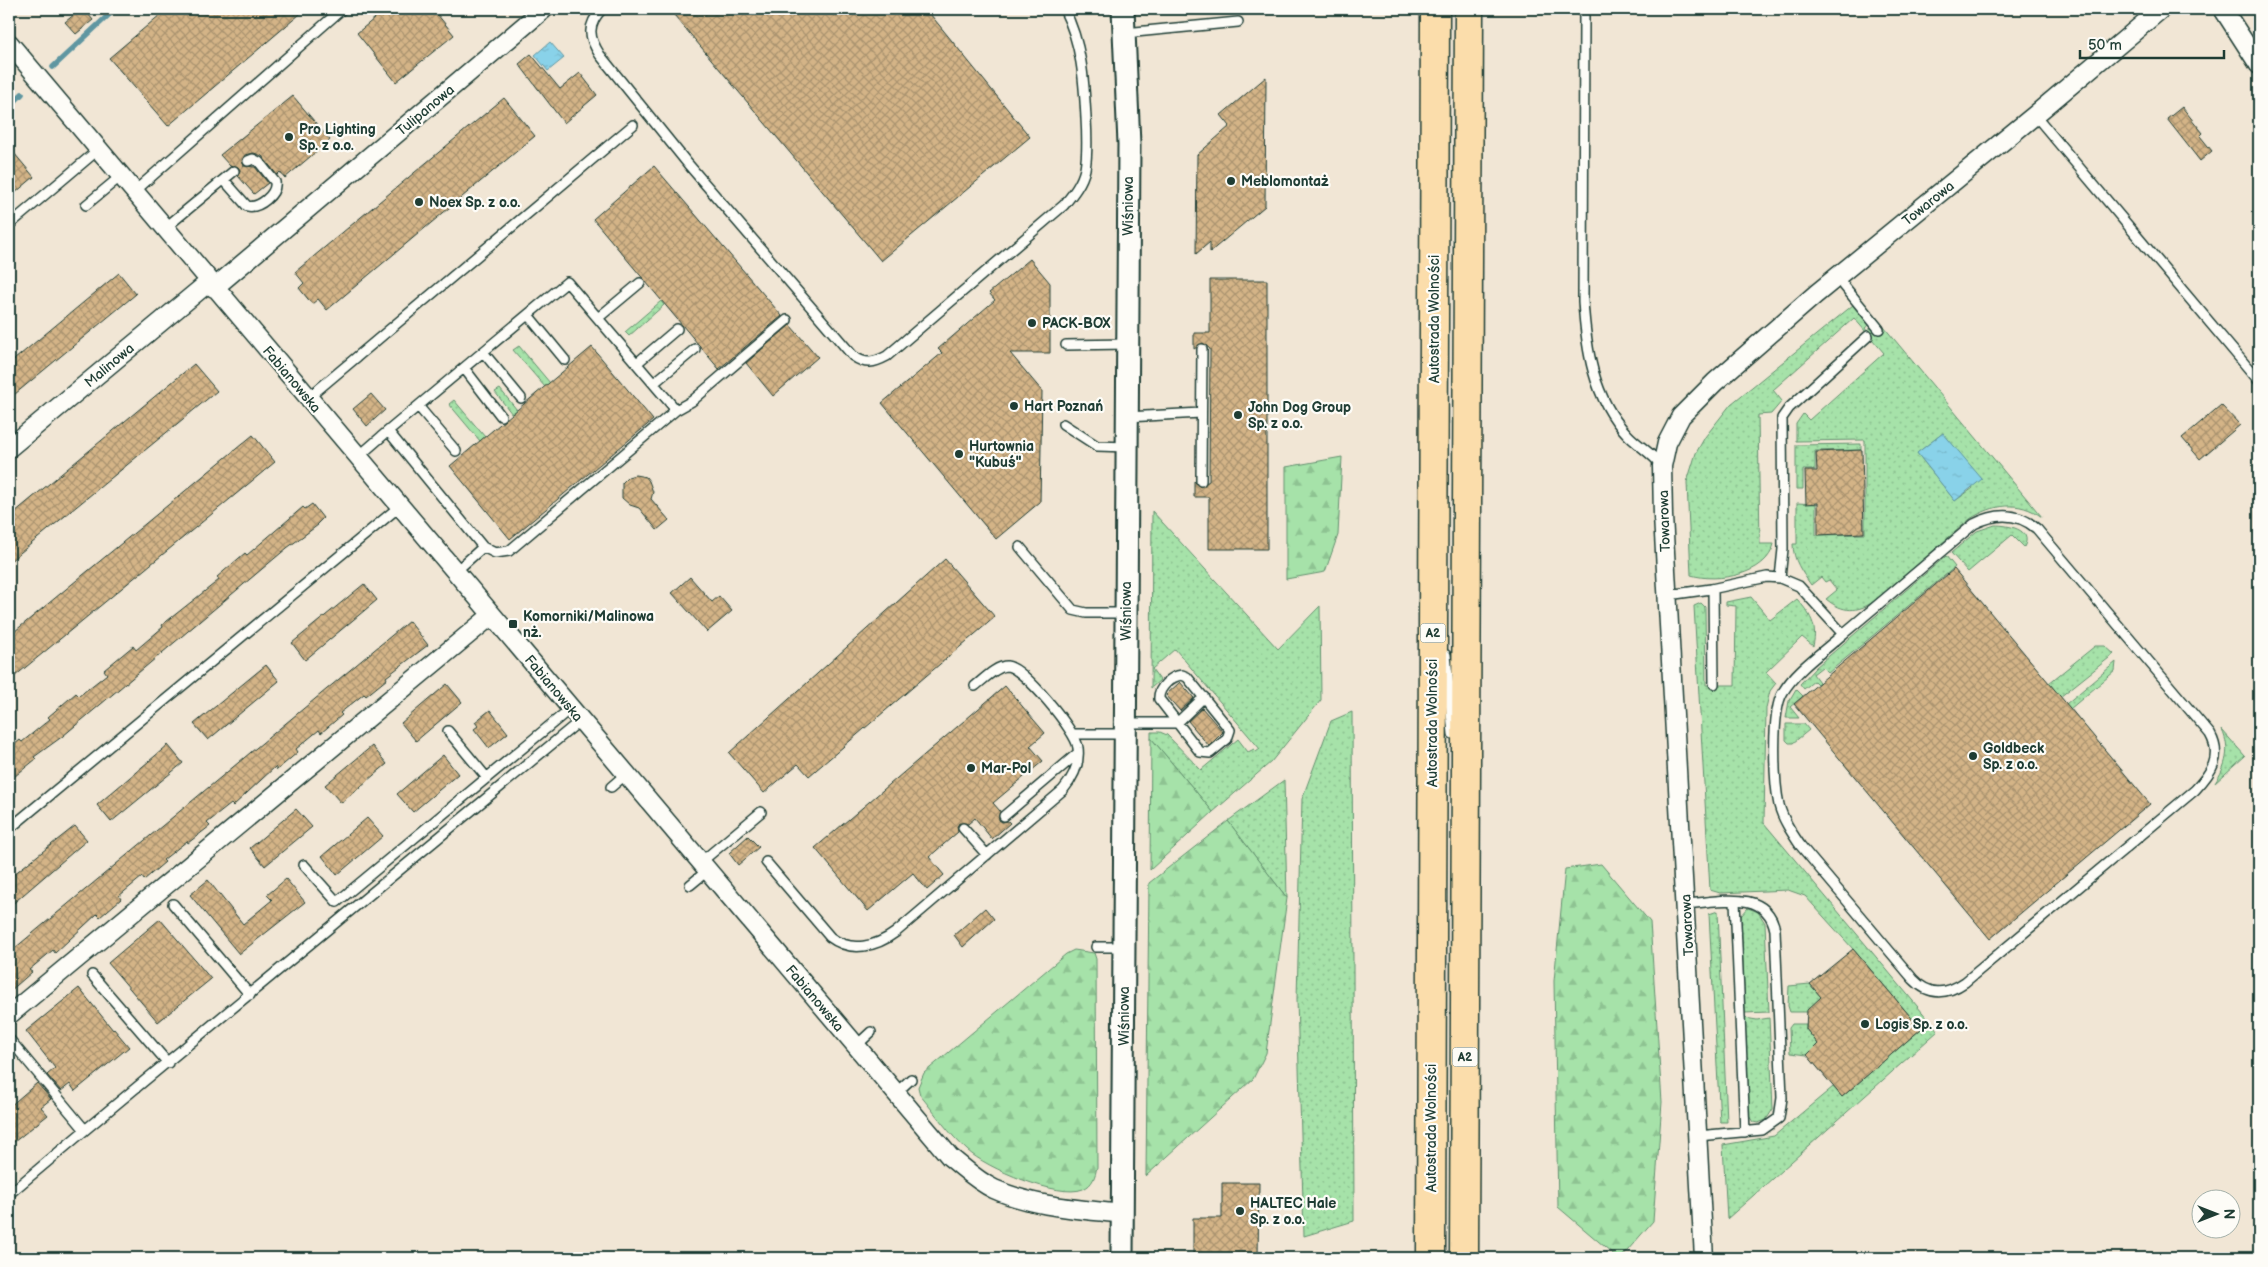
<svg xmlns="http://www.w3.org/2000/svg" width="2268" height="1267" font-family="'Balsamiq Sans',sans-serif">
  <defs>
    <pattern id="grass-dots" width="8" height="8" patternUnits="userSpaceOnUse" patternTransform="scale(1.25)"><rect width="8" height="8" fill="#a6e2a9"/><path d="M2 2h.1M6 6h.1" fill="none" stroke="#8ec392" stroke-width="1.8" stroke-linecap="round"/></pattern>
    <pattern id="forest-firs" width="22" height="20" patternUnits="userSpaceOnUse" patternTransform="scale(1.25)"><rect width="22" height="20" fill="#a6e2a9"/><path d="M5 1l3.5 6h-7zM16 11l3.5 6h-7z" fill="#8ec392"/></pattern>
    <pattern id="water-ripples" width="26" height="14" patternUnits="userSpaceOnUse" patternTransform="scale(1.25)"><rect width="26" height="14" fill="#89d2e9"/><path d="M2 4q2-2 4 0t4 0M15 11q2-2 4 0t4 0" fill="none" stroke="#76b5c8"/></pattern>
    <pattern id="building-cross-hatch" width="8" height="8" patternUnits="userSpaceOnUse" patternTransform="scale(1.25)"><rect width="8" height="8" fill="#d4b487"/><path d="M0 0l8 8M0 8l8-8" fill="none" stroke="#ab946f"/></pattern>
  </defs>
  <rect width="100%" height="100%" fill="#f1e6d5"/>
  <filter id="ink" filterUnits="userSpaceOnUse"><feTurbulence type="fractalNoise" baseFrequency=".02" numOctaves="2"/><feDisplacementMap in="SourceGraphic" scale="10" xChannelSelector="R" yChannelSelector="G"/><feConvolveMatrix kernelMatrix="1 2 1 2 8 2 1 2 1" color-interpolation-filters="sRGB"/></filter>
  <g filter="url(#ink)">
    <!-- grass -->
    <path fill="url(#grass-dots)" stroke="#62906e" fill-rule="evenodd" d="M 661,301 L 664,305 L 629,336 L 625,332 Z
      M 1853,305 L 1870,324 L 1865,328 L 1867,331 L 1872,327 L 1877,332 L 1884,327 L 2042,517 C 2019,500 1994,504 1970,519 L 1876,600 C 1858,613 1843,613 1826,599 L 1837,590 L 1829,580 L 1825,582 L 1821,577 L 1811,585 C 1802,572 1793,560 1793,544 L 1797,544 L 1797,503 L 1816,504 L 1816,535 L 1865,534 L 1865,440 L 1796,441 L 1796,424 L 1803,414 L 1809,420 L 1884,353 L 1854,318 L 1773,390 L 1782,401 L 1771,414 L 1758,415 L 1760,544 L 1774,544 C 1767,575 1717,583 1691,575 L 1687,482 L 1696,453 L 1705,437 L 1731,404 ZM 1943,433 L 1973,488 L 1955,501 L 1917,453 Z
      M 519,346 L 550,383 L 545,387 L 513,350 Z
      M 500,389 L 517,410 L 512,414 L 495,392 Z
      M 454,400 L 485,437 L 480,441 L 449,404 Z
      M 1861,444 L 1861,450 L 1815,451 L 1815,470 L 1803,470 L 1803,489 L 1796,489 L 1796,445 Z
      M 1152,511 L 1278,649 L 1320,606 L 1321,700 L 1271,762 L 1213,812 L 1151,738 L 1151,732 L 1160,732 L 1167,735 L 1201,770 L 1238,739 L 1248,752 L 1254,749 L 1256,752 L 1260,749 L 1175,649 L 1152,669 L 1160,680 L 1151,688 Z
      M 1995,525 C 2007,525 2034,529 2024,547 L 2012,535 L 1968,572 L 1951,553 L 1977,531 Z
      M 1946,556 L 1955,567 L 1828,673 L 1822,667 L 1813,674 L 1819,682 L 1817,684 L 1814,681 L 1804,689 L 1800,684 L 1816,667 Z
      M 1751,597 L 1770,620 L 1797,599 C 1810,614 1818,625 1813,646 L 1802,637 L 1766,672 L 1776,683 L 1770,691 L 1766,708 L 1764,823 L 1938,1031 L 1727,1219 L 1723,1145 L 1774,1136 L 1833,1087 L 1842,1097 L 1921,1029 L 1853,949 L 1805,896 L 1788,890 L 1720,893 L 1710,890 L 1694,606 L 1701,603 L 1705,607 L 1706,685 L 1735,685 L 1736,606 L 1726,605 L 1726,602 Z
      M 2095,646 L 2105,646 L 2114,654 L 2060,697 L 2049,683 Z
      M 2116,662 L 2115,671 L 2070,709 L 2066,704 Z
      M 1796,689 L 1803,696 L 1790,707 L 1799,718 L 1786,718 L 1789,701 Z
      M 1352,712 L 1354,1221 L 1304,1236 L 1297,999 L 1302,799 L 1331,721 Z
      M 1786,724 L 1804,724 L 1809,730 L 1793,743 L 1789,743 L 1786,740 Z
      M 2222,730 L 2245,756 L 2215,783 C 2226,766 2231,749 2222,730 Z
      M 1284,780 L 1287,898 L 1228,821 Z
      M 1748,908 L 1758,912 L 1765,923 L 1769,1012 L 1745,1013 L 1741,916 Z
      M 1718,911 L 1727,1122 L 1720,1122 L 1709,914 Z
      M 1810,984 L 1821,997 L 1807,1012 L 1790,1012 L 1788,1006 L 1789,986 Z
      M 1745,1018 L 1757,1020 L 1769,1018 L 1773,1109 L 1766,1120 L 1758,1123 L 1753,1122 L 1749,1116 Z
      M 1792,1024 L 1806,1024 L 1806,1029 L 1818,1044 L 1807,1055 L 1790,1053 L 1789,1028 Z"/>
    <!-- forest -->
    <path fill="url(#forest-firs)" stroke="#62906e" d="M 1342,457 L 1338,535 L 1325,572 L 1286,579 L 1286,467 Z
      M 1151,738 L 1213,812 L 1150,870 Z
      M 1228,821 L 1287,898 L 1266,1053 L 1253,1079 L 1146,1176 L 1149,883 Z
      M 1601,864 L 1650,922 L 1662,1102 L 1653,1221 L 1621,1258 L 1618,1258 L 1558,1207 L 1554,981 L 1565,869 Z
      M 1074,950 L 1094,953 L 1096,959 L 1097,1167 C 1095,1176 1093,1185 1083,1189 C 1059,1199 986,1168 967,1150 C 949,1134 935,1113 920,1095 L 918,1087 L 924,1073 L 1066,954 Z"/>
    <!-- water -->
    <path fill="url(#water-ripples)" stroke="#5f96a1" d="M 550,42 L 564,58 L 548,71 L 535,55 Z
      M 1943,433 L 1982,479 L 1955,501 L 1917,453 Z"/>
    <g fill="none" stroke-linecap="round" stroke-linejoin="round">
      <!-- stream -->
      <path stroke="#5f96a1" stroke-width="5.5" d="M 53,67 L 115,9
        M 9,107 L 22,94"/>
    </g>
    <!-- building -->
    <path fill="url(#building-cross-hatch)" stroke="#1f3d34" d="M 81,9 L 84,9 L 93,20 L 76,34 L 65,22 Z
      M 167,9 L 306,9 L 168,126 L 109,58 Z
      M 386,9 L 433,9 L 454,35 L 396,82 L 357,33 Z
      M 669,9 L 926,9 L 1030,137 L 881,261 Z
      M 531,54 L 560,89 L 580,73 L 597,95 L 564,123 L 519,64 Z
      M 1266,77 L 1265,206 L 1210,252 L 1210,242 L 1196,254 L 1197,155 L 1230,126 L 1221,115 Z
      M 293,96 L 330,140 L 285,178 L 280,172 L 277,175 L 262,156 L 254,153 L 245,155 L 242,160 L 244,166 L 255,167 L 268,183 L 254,194 L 238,176 L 240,170 L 238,167 L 230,166 L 220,155 Z
      M 504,98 L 535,136 L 327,310 L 318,299 L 312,304 L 299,288 L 304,283 L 295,272 Z
      M 2182,107 L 2203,133 L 2200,136 L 2212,151 L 2200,161 L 2167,119 Z
      M 9,147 L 34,177 L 9,198 Z
      M 654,166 L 782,316 L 719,369 L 593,219 Z
      M 1030,259 L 1050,283 L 1050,353 L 1010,353 L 1042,391 L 1040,502 L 996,539 L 882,403 L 942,353 L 938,349 L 995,300 L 989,293 Z
      M 119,273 L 136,294 L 9,399 L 9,364 Z
      M 1210,280 L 1267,280 L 1267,549 L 1209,549 L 1209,497 L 1194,497 L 1194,481 L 1200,487 L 1209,481 L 1210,349 L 1203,343 L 1194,349 L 1194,333 L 1210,333 Z
      M 790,325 L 818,357 L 773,396 L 746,363 Z
      M 592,347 L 653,420 L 510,539 L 450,466 Z
      M 194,364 L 217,391 L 9,562 L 9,517 Z
      M 371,394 L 385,410 L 367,426 L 353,409 Z
      M 2221,405 L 2240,425 L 2200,459 L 2182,438 Z
      M 253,435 L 275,462 L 9,681 L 9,636 Z
      M 1862,450 L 1864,533 L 1818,535 L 1818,503 L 1806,504 L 1805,471 L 1817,471 L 1816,452 Z
      M 635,475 L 646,477 L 649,481 L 653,492 L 651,499 L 669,520 L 657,530 L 639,508 L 630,505 L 622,498 L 622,483 L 628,477 Z
      M 312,504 L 323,518 L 317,524 L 318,525 L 287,548 L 63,736 L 34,757 L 36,759 L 9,781 L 9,749 L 20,740 L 22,742 L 50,719 L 48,717 L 76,693 L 79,696 L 107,674 L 104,670 L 133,646 L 136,650 L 163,627 L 162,625 L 219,580 L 217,577 L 245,553 L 247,555 L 303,507 L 305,509 Z
      M 945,559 L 995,617 L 809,776 L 798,764 L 764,793 L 729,753 Z
      M 1954,569 L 2150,804 L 1990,939 L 1794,704 Z
      M 690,577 L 712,602 L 719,596 L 732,611 L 707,632 L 672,593 Z
      M 364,584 L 377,600 L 305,660 L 292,643 Z
      M 409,621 L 428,645 L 386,677 L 387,679 L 366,696 L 364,694 L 340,713 L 342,715 L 321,733 L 319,730 L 296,749 L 298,752 L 277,770 L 275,767 L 233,806 L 231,804 L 207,823 L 210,826 L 188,843 L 187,841 L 163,860 L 165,862 L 144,880 L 142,877 L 119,896 L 121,899 L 100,917 L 97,914 L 55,953 L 53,950 L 29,970 L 32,972 L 9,992 L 9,953 Z
      M 266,665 L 279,681 L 208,740 L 194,724 Z
      M 1180,682 L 1194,698 L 1180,711 L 1166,695 Z
      M 447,684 L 462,702 L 416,741 L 401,723 Z
      M 1005,686 L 1045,733 L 1030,746 L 1043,761 L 993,803 L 1000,811 L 999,820 L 1002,822 L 1008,821 L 1010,823 L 992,839 L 975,818 L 968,824 L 959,823 L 957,827 L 958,832 L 929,857 L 944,875 L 927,890 L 913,873 L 868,911 L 815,848 Z
      M 1202,708 L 1223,732 L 1209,746 L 1188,721 Z
      M 490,710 L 508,733 L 489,748 L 474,729 L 478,726 L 475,722 Z
      M 168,745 L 183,763 L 111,822 L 97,805 Z
      M 372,746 L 387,764 L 341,803 L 325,785 Z
      M 443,755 L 458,774 L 413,812 L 397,794 Z
      M 296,809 L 312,827 L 265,866 L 250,848 Z
      M 367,818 L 383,836 L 337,875 L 322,856 Z
      M 75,826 L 87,840 L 9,907 L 9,878 Z
      M 748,836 L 759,847 L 738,865 L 729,853 Z
      M 286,879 L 305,902 L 239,954 L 190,895 L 208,880 L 243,924 L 272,900 L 267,895 Z
      M 985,908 L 994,919 L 963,947 L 954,935 Z
      M 160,919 L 211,979 L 158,1022 L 108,963 Z
      M 1853,949 L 1921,1029 L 1842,1097 L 1807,1055 L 1818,1044 L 1806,1029 L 1807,1010 L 1821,997 L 1810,984 Z
      M 79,988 L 113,1030 L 114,1029 L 129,1047 L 75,1091 L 70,1084 L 61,1091 L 47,1075 L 55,1068 L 26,1031 Z
      M 37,1083 L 51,1099 L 41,1107 L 48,1115 L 9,1146 L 9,1107 Z
      M 1222,1183 L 1259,1183 L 1258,1258 L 1193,1258 L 1193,1218 L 1222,1218 Z"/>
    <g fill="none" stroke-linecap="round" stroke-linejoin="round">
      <defs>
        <path id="service" d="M 602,9 C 587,25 588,37 600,55 L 688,164 L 853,356 C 866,365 874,363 887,356 L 1064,205 C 1073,194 1082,183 1085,169 C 1088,152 1087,135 1086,118 C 1084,80 1082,44 1064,9
          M 1584,9 L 1583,301 C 1586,348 1593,398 1627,434 C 1637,445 1652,453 1661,465
          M 1125,33 L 1238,22
          M 2035,115 L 2259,381
          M 224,180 L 247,206 C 259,209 277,194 275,182 L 259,162 L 253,159 L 248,161
          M 135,191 L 342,9
          M 86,205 L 121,176
          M 9,225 L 99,149
          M 165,228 L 234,171
          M 1837,277 L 1879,329
          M 528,315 L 565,360
          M 598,318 L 640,283
          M 1066,345 L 1128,344
          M 483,352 L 521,398
          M 637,363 L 677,329
          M 464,368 L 501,416
          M 654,383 L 695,349
          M 308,398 L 633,125
          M 418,406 L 456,451
          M 676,410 L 692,401 L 787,320
          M 1127,417 L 1201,413
          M 1063,424 L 1097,446 L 1127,447
          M 388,431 L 567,282 L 676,410 L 509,551 L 495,553 L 483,547
          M 358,457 L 388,431 L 483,547 L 455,572
          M 1201,481 L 1202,349
          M 1020,547 L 1073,610 L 1086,613 L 1126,613
          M 1780,578 L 1783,549 L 1782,418 L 1789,408 L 1868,336
          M 1713,589 L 1714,684
          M 1668,595 L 1711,589 L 1767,577 L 1780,578 L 1799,586 L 1843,634 C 1823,652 1797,669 1783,692 C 1771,711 1774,782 1779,805 C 1783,820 1792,833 1800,845 L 1913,979 C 1929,996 1946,995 1965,982 L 2195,790 C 2211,773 2223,757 2210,734 L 2037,529 C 2018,512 1996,513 1974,524 L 1843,634
          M 1446,655 L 1453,734
          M 1182,675 L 1187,677 L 1230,730 L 1227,739 L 1210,753 L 1200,752 L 1159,699 C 1158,688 1171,676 1182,675 Z
          M 1126,723 L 1177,723 L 1204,697
          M 448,731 L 487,778
          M 1073,734 L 1126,734
          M 611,787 L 626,774
          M 1004,816 L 1078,753
          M 963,828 L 987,855
          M 9,829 L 400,506
          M 701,862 L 761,812
          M 766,862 L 830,937 C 851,953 876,947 896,932 L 1063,790 C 1073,778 1080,764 1078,748 C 1077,732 1023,667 1007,666 C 996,666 983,680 975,686
          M 304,865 L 337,902 L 571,708
          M 690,885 L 707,871
          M 1735,901 L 1745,1132
          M 173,904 L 250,995
          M 1686,904 C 1718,902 1767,888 1775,930 L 1782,1098 L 1779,1118 L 1762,1130 L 1698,1136
          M 1096,947 L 1124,947
          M 92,975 L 168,1063
          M 10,1040 L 85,1130 L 581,720
          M 856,1046 L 871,1032
          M 896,1093 L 911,1079
          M 9,1194 L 85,1130"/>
        <path id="minor" d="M 2223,9 L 2259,65
          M 9,43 L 950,1157 C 964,1168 977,1181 994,1189 C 1034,1207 1080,1209 1123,1214
          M 214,288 L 544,9
          M 9,448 L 209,282
          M 9,1015 L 492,615
          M 1704,1258 L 1663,516 L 1662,466 L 1667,443 L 1681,416 L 1715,382 L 1816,294 L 2035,115 L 2161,9"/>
        <path id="tertiary" d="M 1122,1258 L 1129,144 L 1123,9"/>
        <path id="motorway" d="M 1431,1258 L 1435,9
          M 1464,1258 L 1469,9"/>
      </defs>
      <!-- service casing -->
      <use href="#service" stroke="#1f3d34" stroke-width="12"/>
      <!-- minor casing -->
      <use href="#minor" stroke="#1f3d34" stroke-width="21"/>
      <!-- tertiary casing -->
      <use href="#tertiary" stroke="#1f3d34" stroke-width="25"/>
      <!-- motorway casing -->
      <use href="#motorway" stroke="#1f3d34" stroke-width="31"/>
      <!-- service -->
      <use href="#service" stroke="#fdfcf7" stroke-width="9"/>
      <!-- minor -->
      <use href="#minor" stroke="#fdfcf7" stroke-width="18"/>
      <!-- tertiary -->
      <use href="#tertiary" stroke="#fdfcf7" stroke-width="21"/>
      <!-- motorway -->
      <use href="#motorway" stroke="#fbddab" stroke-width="28"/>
    </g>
  </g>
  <!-- markers -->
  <g fill="#1f3d34" stroke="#fdfcf7" stroke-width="2">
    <circle cx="289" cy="137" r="5"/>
    <circle cx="1231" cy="181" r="5"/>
    <circle cx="419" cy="202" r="5"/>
    <circle cx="1032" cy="323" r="5"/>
    <circle cx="1014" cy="406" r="5"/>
    <circle cx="1238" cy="415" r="5"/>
    <circle cx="959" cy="454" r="5"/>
    <rect x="508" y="619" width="10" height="10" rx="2.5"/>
    <circle cx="1973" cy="756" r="5"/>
    <circle cx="971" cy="768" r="5"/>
    <circle cx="1865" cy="1024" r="5"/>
    <circle cx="1240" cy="1211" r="5"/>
  </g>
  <g text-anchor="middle" stroke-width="4.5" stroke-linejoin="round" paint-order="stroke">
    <!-- shield labels -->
    <g fill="#fdfcf7" stroke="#62766e" stroke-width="1">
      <rect x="1420.5" y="623.5" width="25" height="19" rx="4"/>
      <rect x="1452.5" y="1047.5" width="25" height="19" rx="4"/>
    </g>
    <g font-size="12" font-weight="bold" fill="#1f3d34">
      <text x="1433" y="637">A2</text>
      <text x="1465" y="1061">A2</text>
    </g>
    <!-- street labels -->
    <g font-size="14" fill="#1f3d34" stroke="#fdfcf7">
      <text transform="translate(425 110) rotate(-40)" y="5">Tulipanowa</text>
      <text transform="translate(1928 203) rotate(-39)" y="5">Towarowa</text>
      <text transform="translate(1128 206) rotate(-90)" y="5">Wiśniowa</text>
      <text transform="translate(1434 319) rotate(-90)" y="5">Autostrada Wolności</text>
      <text transform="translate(109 365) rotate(-40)" y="5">Malinowa</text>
      <text transform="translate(292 379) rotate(50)" y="5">Fabianowska</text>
      <text transform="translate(1664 521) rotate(-92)" y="5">Towarowa</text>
      <text transform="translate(1126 611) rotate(-90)" y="5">Wiśniowa</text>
      <text transform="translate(554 688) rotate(50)" y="5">Fabianowska</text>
      <text transform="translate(1432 723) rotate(-90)" y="5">Autostrada Wolności</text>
      <text transform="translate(1687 925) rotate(-93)" y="5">Towarowa</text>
      <text transform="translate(815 998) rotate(50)" y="5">Fabianowska</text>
      <text transform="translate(1124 1016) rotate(-90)" y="5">Wiśniowa</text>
      <text transform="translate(1431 1128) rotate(-90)" y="5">Autostrada Wolności</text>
    </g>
    <!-- poi labels -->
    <g font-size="14" font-weight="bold" fill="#1f3d34" stroke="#fdfcf7" text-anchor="start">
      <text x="299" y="134">Pro Lighting<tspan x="299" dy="16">Sp. z o.o.</tspan></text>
      <text x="1241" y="186">Meblomontaż</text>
      <text x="429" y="207">Noex Sp. z o.o.</text>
      <text x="1042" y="328">PACK-BOX</text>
      <text x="1024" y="411">Hart Poznań</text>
      <text x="1248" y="412">John Dog Group<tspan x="1248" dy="16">Sp. z o.o.</tspan></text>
      <text x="969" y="451">Hurtownia<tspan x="969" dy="16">"Kubuś"</tspan></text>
      <text x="523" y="621">Komorniki/Malinowa<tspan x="523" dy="16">nż.</tspan></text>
      <text x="1983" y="753">Goldbeck<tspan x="1983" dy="16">Sp. z o.o.</tspan></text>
      <text x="981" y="773">Mar-Pol</text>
      <text x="1875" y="1029">Logis Sp. z o.o.</text>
      <text x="1250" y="1208">HALTEC Hale<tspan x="1250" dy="16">Sp. z o.o.</tspan></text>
    </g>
  </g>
  <!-- margin -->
  <rect width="2268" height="1267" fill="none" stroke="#fdfcf7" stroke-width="30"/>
  <rect x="15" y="15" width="2238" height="1237" fill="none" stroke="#1f3d34" stroke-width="2" filter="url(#ink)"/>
  <!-- north arrow -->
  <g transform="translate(2216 1214) rotate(90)"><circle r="24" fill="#fdfcf7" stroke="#a4b0a9"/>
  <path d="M0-4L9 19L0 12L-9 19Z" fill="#1f3d34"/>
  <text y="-8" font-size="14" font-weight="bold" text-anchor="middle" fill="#1f3d34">N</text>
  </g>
  <!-- scale -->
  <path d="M2080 50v8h144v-8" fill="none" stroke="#1f3d34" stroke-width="2.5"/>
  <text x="2088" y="50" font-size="15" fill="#1f3d34" stroke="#fdfcf7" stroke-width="4" paint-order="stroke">50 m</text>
</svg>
